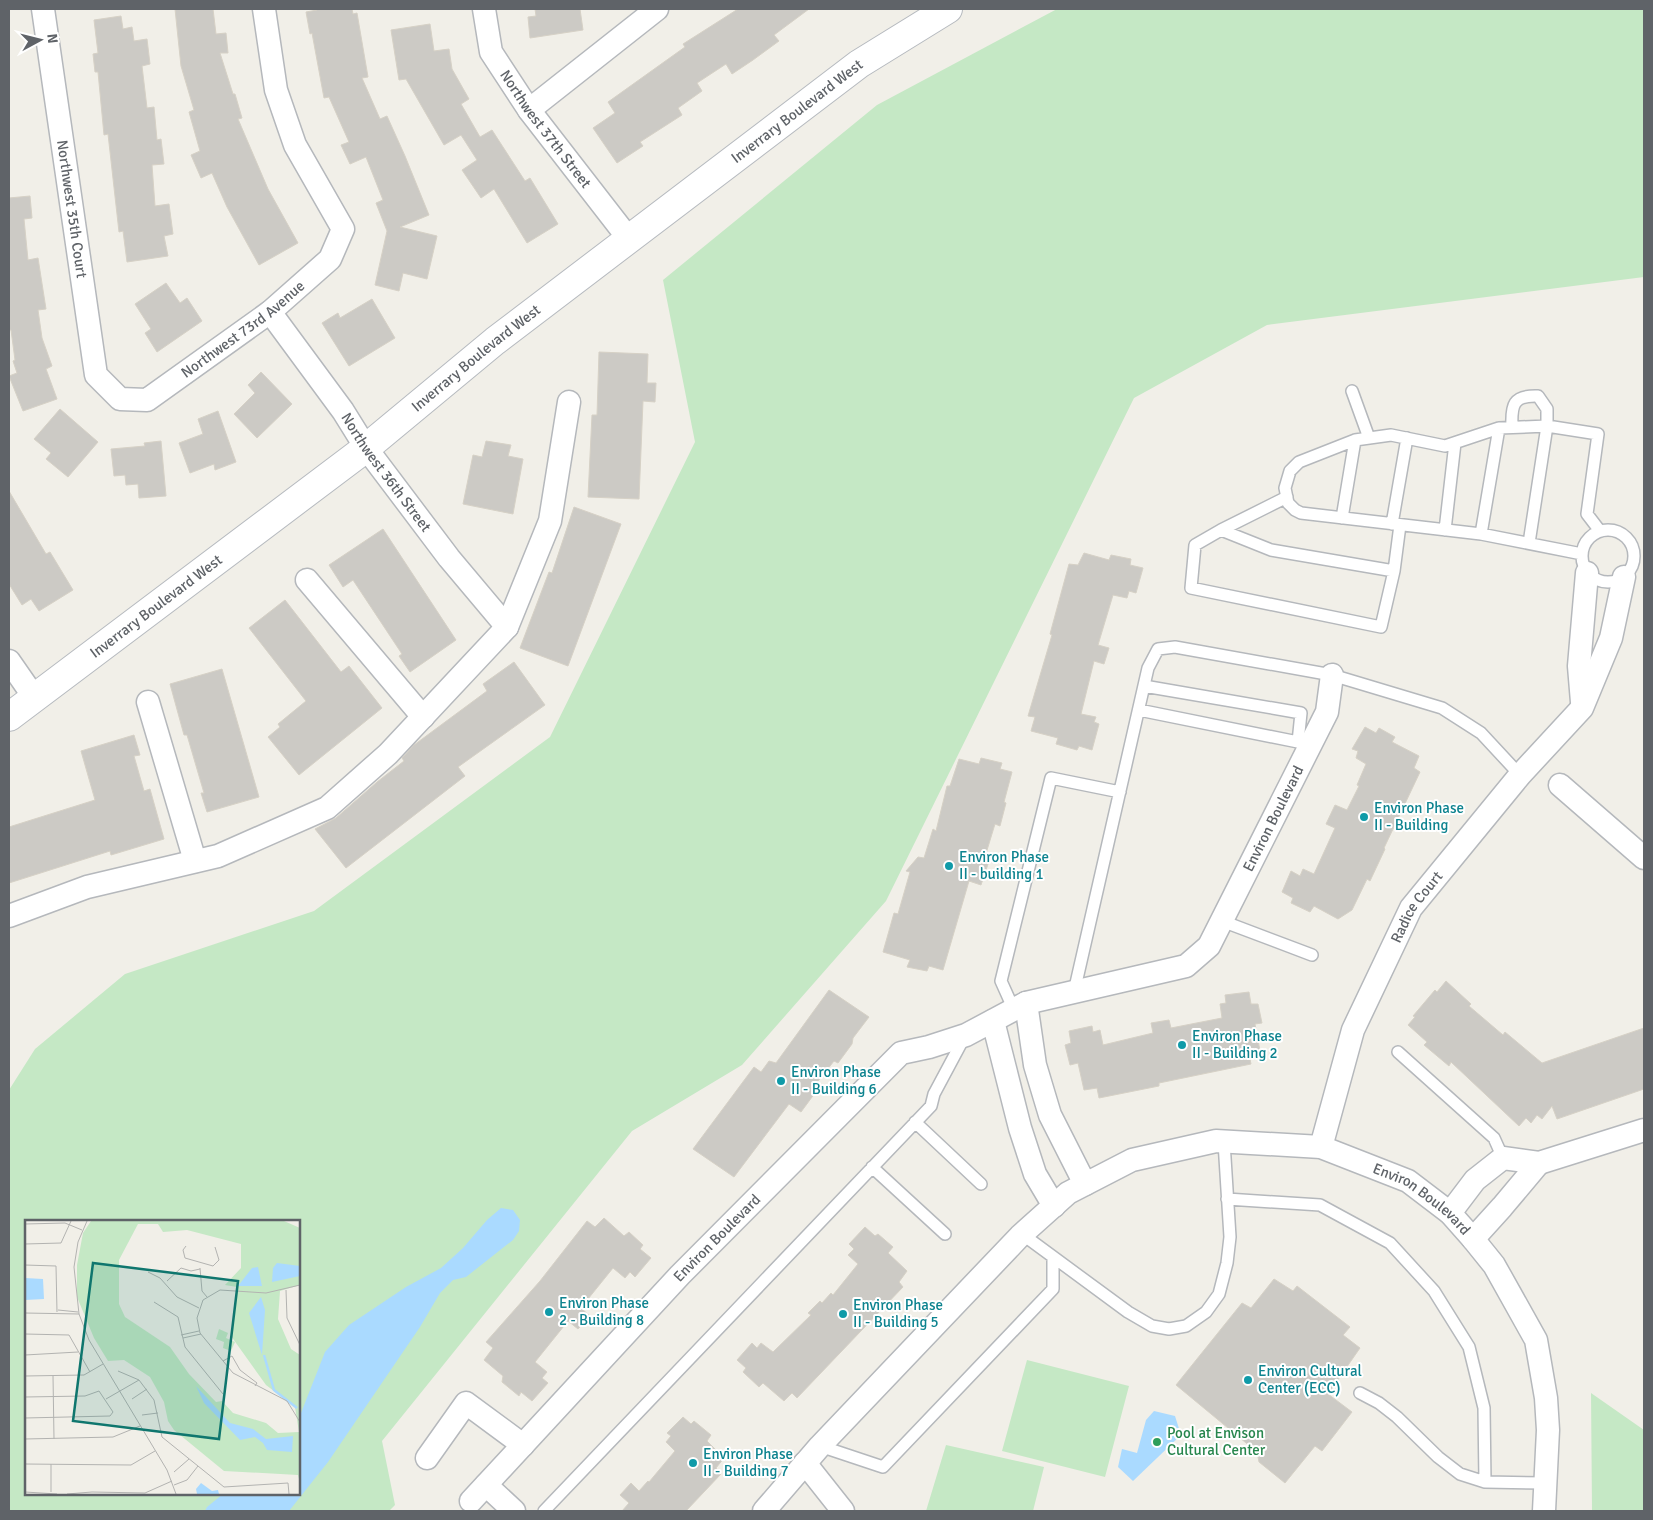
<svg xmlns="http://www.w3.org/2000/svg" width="1653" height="1520" font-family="Signika,sans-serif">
  <rect width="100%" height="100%" fill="#f1efe8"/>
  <!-- green -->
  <path fill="#c5e8c5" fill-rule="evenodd" d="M 1057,9 L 1644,9 L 1644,277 L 1267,325 L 1134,398 L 886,901 L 742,1065 L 632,1131 L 382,1441 L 395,1505 L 389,1511 L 9,1511 L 9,1090 L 35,1049 L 125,974 L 314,911 L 550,737 L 695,442 L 663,280 L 877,105 ZM 26,1221 L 299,1221 L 299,1494 L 26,1494 Z
    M 1027,1360 L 1129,1386 L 1105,1477 L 1002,1451 Z
    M 1591,1393 L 1644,1430 L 1644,1511 L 1592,1511 Z
    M 946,1445 L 1044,1467 L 1033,1511 L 926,1511 Z"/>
  <!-- water -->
  <path fill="#aadaff" d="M 501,1208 L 513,1210 L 520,1220 L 519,1231 L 513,1240 L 466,1277 L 453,1280 L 440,1293 L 420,1327 L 328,1462 L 289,1511 L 205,1511 L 207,1507 L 223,1494 L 299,1494 L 299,1418 L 325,1352 L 349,1325 L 406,1287 L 441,1268 L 463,1248 L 487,1220 Z
    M 1154,1411 L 1175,1416 L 1181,1435 L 1133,1481 L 1118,1467 L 1122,1449 L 1137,1453 L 1146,1420 Z"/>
  <!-- building -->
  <path fill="#cccac5" stroke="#d6d1c6" d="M 175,9 L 213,9 L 216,34 L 226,33 L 228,53 L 220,53 L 233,94 L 235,94 L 242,118 L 238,119 L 268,189 L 298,243 L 259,265 L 227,207 L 212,173 L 201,178 L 191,155 L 200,151 L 189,112 L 194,110 L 181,66 Z
    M 317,9 L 352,9 L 353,14 L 357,13 L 368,77 L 362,78 L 380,119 L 387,116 L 405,156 L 429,215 L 400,227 L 437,236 L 427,279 L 403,273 L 399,291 L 375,285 L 387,231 L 376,203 L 383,200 L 366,157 L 350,164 L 341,145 L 349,142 L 329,97 L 324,98 L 312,33 L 310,34 L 306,12 L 317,10 Z
    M 535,9 L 580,9 L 583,30 L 530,38 L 528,17 L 536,16 Z
    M 738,9 L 809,9 L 774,35 L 779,41 L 753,60 L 732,74 L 726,64 L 697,83 L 702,91 L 678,108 L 682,115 L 640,142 L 643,146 L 617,163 L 593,128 L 615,113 L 608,102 L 685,47 L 683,44 Z
    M 121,16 L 123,29 L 132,27 L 134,41 L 147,39 L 150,64 L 142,66 L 147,108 L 154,107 L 157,140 L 161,139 L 164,164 L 152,165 L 155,206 L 169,204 L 173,234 L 164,236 L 168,256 L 127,262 L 123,231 L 119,232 L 108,134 L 104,135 L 98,72 L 95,72 L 93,54 L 98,53 L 94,20 Z
    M 430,24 L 434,51 L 449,49 L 452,69 L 469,99 L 461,104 L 480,137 L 492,130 L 525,181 L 530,178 L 558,224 L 527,243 L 494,189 L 481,198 L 462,170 L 477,160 L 461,135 L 444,145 L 406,79 L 399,80 L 391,30 Z
    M 30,196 L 32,218 L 24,219 L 28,260 L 38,258 L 46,309 L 38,310 L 42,338 L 52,366 L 46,369 L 57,399 L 23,411 L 9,376 L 17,373 L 13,361 L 15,360 L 11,330 L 9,330 L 9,198 Z
    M 166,283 L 180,303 L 187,298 L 202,321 L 157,352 L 145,333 L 151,329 L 135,304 Z
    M 372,299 L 395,338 L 349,366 L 322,323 L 338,313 L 340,318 Z
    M 599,352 L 648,354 L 647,383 L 656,383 L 655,402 L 643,401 L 639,499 L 588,497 L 592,415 L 597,415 Z
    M 261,372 L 292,404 L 257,438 L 234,414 L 255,393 L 248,385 Z
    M 60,409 L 98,442 L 68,477 L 46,459 L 51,453 L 34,439 Z
    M 218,411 L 236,462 L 215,470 L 214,464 L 190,473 L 179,443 L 203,434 L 198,419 Z
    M 161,441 L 166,496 L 139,498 L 138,484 L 126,485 L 125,475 L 114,476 L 111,449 L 145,446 L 144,443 Z
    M 486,441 L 511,445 L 508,456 L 523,459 L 513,514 L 463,504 L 473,455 L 482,457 Z
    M 9,491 L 46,554 L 50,552 L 73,590 L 39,611 L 31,599 L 22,605 L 9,584 Z
    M 574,507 L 621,524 L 568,666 L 520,648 L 549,572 L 552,573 Z
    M 383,529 L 456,640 L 410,672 L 399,656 L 402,654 L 353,580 L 343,587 L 329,565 Z
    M 1084,553 L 1109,560 L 1111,555 L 1131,559 L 1130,565 L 1143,568 L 1136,593 L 1129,591 L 1127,598 L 1113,595 L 1098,645 L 1109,648 L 1104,664 L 1094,661 L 1081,714 L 1096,717 L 1094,722 L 1099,724 L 1092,750 L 1079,746 L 1077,750 L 1056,744 L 1058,738 L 1031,731 L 1035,717 L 1028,716 L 1052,635 L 1050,634 L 1069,564 L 1078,565 Z
    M 285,600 L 341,672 L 349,666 L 382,708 L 299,775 L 268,737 L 280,727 L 278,724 L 306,701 L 249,628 Z
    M 514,662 L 545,705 L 458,767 L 465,776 L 346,868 L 315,829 L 336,818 L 377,782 L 404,761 L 402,758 L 414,745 L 487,691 L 483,684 Z
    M 222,669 L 259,797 L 207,812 L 201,793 L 204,793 L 187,735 L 184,735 L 170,684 Z
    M 1365,727 L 1376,733 L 1379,728 L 1395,737 L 1392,742 L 1419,756 L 1414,768 L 1420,772 L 1384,848 L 1385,849 L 1370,881 L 1367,879 L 1352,910 L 1338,919 L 1314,906 L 1310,912 L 1291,903 L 1293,898 L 1282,892 L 1291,871 L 1300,876 L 1303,869 L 1314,874 L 1335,828 L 1326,824 L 1335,805 L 1347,810 L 1359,786 L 1357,785 L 1366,764 L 1356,758 L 1358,751 L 1352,749 Z
    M 134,735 L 140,755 L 134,756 L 144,791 L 150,789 L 164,839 L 111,855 L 110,851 L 9,883 L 9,827 L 95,800 L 81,751 Z
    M 981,758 L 1002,763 L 1000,769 L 1012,772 L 1004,802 L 1006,803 L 1000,826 L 995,824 L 984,860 L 989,861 L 981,885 L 969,881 L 943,970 L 929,966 L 927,971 L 907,967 L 910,960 L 883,952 L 894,913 L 898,914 L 910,872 L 906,871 L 918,857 L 924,858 L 933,829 L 936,831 L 947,786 L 950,786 L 959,759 L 979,764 Z
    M 1446,981 L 1471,1004 L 1469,1006 L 1503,1035 L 1505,1032 L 1542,1063 L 1644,1028 L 1644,1089 L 1557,1119 L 1552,1106 L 1542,1119 L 1537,1115 L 1531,1123 L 1526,1118 L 1519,1126 L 1451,1062 L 1449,1066 L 1424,1045 L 1427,1042 L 1408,1025 L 1415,1017 L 1413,1016 L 1435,990 L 1437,992 Z
    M 829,990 L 869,1017 L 853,1038 L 852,1044 L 838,1063 L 834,1061 L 811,1090 L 815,1093 L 801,1112 L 789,1104 L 734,1177 L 693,1149 L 754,1067 L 761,1072 L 769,1061 L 776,1063 Z
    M 1249,992 L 1251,1004 L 1258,1004 L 1262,1023 L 1255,1024 L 1260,1051 L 1249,1054 L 1251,1064 L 1159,1083 L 1159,1086 L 1099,1098 L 1097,1088 L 1084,1090 L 1078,1063 L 1070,1065 L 1065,1045 L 1071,1043 L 1069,1031 L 1092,1026 L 1093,1032 L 1100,1030 L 1103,1045 L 1153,1033 L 1151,1023 L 1169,1020 L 1171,1028 L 1222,1018 L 1220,1004 L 1226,1003 L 1225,995 Z
    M 604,1218 L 624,1236 L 629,1232 L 643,1245 L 640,1249 L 651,1258 L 635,1277 L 630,1272 L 625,1278 L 613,1268 L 588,1299 L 582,1309 L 590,1316 L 578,1329 L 568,1321 L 535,1362 L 547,1372 L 542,1378 L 548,1383 L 532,1401 L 521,1392 L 519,1396 L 502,1382 L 503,1376 L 484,1360 L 493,1348 L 486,1342 L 540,1281 L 587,1221 L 595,1227 Z
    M 865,1227 L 875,1236 L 878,1234 L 893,1247 L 888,1253 L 907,1271 L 899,1282 L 903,1287 L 797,1398 L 792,1393 L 784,1401 L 763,1383 L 759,1387 L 743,1372 L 746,1368 L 737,1360 L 752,1343 L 757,1348 L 761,1343 L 773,1352 L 811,1315 L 808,1313 L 820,1301 L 822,1303 L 831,1293 L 833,1295 L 858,1264 L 848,1255 L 854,1249 L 849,1244 Z
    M 1274,1279 L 1293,1291 L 1297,1286 L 1350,1327 L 1343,1335 L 1360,1348 L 1328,1394 L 1352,1412 L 1322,1451 L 1315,1446 L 1285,1483 L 1259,1462 L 1257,1452 L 1176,1385 L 1242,1303 L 1251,1308 Z
    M 683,1417 L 691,1424 L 694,1421 L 711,1435 L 707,1441 L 724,1458 L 716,1468 L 721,1474 L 686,1511 L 622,1511 L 629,1503 L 620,1495 L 631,1483 L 639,1491 L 648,1481 L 649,1482 L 675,1451 L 666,1442 L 671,1436 L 667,1433 Z"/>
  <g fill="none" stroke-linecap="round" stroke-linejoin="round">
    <defs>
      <path id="lane" d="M 1352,391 L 1369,438
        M 1499,428 L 1547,426 L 1547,409 L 1538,396 C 1513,395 1511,405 1512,427
        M 1287,497 L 1221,530 L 1195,545 L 1191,588 L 1381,627 L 1394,571
        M 1342,518 L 1355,440
        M 1392,524 L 1407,438
        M1582 556a26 26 0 1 1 52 0a26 26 0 1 1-52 0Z
        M 1221,530 L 1271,550 L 1394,571 L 1400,525
        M 1445,530 L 1455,443
        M 1481,534 L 1499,428 L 1445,446 L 1391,435 L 1355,440 L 1299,462 L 1290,471 L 1285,488 L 1288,503 L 1295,510 L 1301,513 L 1481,534 L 1582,554
        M 1529,543 L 1547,426 L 1598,434 L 1587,514 L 1600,531
        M 1139,710 L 1298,742 L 1301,713 L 1144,686
        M 1222,921 L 1312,955
        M 1074,992 L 1148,668 L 1158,649 L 1175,647 L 1332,675 L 1442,708 L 1481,733 L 1520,775
        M 1014,1010 L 1001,981 L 1051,778 L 1120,792
        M 1398,1052 L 1494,1138 L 1503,1158
        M 915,1122 L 981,1184
        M 872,1167 L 945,1234
        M 1227,1199 L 1320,1205 L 1390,1243 L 1434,1291 L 1469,1347 L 1484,1408 L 1485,1482 L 1546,1483
        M 1022,1234 L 1128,1312 L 1152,1326 L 1169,1329 L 1186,1326 L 1206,1312 L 1219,1294 L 1227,1263 L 1230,1237 L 1224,1142
        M 1360,1393 L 1379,1403 L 1397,1417 L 1438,1457 L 1460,1474 L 1485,1482
        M 820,1446 L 883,1467 L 1053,1289 L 1053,1257
        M 544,1511 L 931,1106 L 934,1094 L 965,1036"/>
      <g id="street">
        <path id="s1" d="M 43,9 L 96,375 L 120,399 L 147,400 L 270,312 L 330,259 L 343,229 L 295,145 L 276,90 L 264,9"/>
        <path id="s2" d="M 484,9 L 491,52 L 529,110 L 629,239"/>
        <path d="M 529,110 L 657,9"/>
        <path id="s3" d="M 270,312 L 343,411 L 366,448 L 449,558 L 507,627"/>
        <path d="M 307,580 L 423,717"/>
        <path d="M 9,661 L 34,697"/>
        <path d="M 148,702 L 195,861"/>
        <path d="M 1582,702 L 1579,666 L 1587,573"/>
        <path d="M 1560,785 L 1644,858"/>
        <path d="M 9,916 L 87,887 L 218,856 L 327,808 L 388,754 L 507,627 L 550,521 L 569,402"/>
        <path d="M 1026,1003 L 1035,1065 L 1050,1115 L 1085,1184"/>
        <path d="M 993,1021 L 1020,1128 L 1035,1174 L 1054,1206"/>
        <path id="s4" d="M 1321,1147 L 1353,1030 L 1411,908 L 1520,775 L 1582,708 L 1611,638 L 1624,577"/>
        <path d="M 1450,1213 L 1475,1180 L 1503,1158 L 1539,1163 L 1644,1130"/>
        <path d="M 1473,1239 L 1502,1207 L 1539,1163"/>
        <path d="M 427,1458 L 466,1403 L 523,1445"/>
        <path d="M 805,1463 L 843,1511"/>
        <path d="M 486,1485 L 514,1511"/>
        <path id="s5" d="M 471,1501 L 680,1275 L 901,1053 L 929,1047 L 966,1035 L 1026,1003 L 1186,966 L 1209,946 L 1327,712 L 1332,675"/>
        <path id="s6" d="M 764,1511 L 820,1446 L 1020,1236 L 1068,1193 L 1132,1160 L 1216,1141 L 1321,1147 L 1408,1181 L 1450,1213 L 1473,1239 L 1494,1265 L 1536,1340 L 1546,1398 L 1548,1430 L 1544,1511"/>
      </g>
      <g id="secondary">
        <path id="s7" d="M 9,717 L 366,448 L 495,341 L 859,64 L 948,9"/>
      </g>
    </defs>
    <!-- lane casing -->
    <use href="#lane" stroke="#b5b8bc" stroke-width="14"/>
    <!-- street casing -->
    <use href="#street" stroke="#b5b8bc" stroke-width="25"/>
    <!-- secondary casing -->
    <use href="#secondary" stroke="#b6babf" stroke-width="30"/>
    <!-- lane -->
    <use href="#lane" stroke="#fff" stroke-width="11"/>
    <!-- street -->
    <use href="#street" stroke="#fff" stroke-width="22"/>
    <!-- secondary -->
    <use href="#secondary" stroke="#fff" stroke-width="28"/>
  </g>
  <!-- markers -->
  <g fill="#0f9aa8" stroke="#fff" stroke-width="2">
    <circle cx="1364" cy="817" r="5"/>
    <circle cx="949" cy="866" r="5"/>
    <circle cx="1182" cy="1045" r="5"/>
    <circle cx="781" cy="1081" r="5"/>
    <circle cx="549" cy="1312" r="5"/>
    <circle cx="843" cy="1314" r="5"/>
    <circle cx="1248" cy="1380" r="5"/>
    <circle cx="693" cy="1463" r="5"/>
  </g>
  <circle fill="#2e9e5b" stroke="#fff" stroke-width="2" cx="1157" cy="1442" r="5"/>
  <g text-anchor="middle" stroke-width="4" stroke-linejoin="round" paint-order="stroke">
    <!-- street labels -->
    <g font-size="15" fill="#5f6368" stroke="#fff">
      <text dy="5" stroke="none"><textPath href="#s7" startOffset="994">Inverrary Boulevard West</textPath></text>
      <text dy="5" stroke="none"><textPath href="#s2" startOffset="138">Northwest 37th Street</textPath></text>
      <text dy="5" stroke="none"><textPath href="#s1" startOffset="202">Northwest 35th Court</textPath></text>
      <text dy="5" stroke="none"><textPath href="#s1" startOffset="550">Northwest 73rd Avenue</textPath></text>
      <text dy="5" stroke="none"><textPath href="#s7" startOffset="589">Inverrary Boulevard West</textPath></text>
      <text dy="5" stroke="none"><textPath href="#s3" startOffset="198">Northwest 36th Street</textPath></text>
      <text dy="5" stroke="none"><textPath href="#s7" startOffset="184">Inverrary Boulevard West</textPath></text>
      <text dy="5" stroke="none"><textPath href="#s5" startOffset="1094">Environ Boulevard</textPath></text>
      <text dy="5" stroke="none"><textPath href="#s4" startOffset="260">Radice Court</textPath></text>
      <text dy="5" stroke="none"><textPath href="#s6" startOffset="818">Environ Boulevard</textPath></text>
      <text dy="5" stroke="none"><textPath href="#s5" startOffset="360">Environ Boulevard</textPath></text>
    </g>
    <!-- culture labels -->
    <g font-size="15" fill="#0d838f" stroke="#fff" text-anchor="start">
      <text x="1374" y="813">Environ Phase<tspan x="1374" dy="17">II - Building</tspan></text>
      <text x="959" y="862">Environ Phase<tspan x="959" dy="17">II - building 1</tspan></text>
      <text x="1192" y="1041">Environ Phase<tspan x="1192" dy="17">II - Building 2</tspan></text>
      <text x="791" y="1077">Environ Phase<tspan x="791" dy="17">II - Building 6</tspan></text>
      <text x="559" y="1308">Environ Phase<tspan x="559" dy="17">2 - Building 8</tspan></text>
      <text x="853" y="1310">Environ Phase<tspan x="853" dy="17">II - Building 5</tspan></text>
      <text x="1258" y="1376">Environ Cultural<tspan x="1258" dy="17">Center (ECC)</tspan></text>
      <text x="703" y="1459">Environ Phase<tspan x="703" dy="17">II - Building 7</tspan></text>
    </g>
    <!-- leisure labels -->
    <g font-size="15" fill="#27864d" stroke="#fff" text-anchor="start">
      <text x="1167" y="1438">Pool at Envison<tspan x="1167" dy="17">Cultural Center</tspan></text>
    </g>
  </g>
  <!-- overview -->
  <g transform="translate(25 1220)">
    <rect width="275" height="275" fill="#f1efe8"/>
    <path d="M 66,1 L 259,1 L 275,8 L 275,65 L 255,71 L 253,99 L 266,129 L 275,135 L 275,263 L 273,255 L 199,251 L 149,210 L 143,201 L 139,182 L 125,157 L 99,140 L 83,141 L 69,118 L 52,77 L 52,45 L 58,13 ZM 113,4 L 133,4 L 138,12 L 162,10 L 216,24 L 216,48 L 200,65 L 212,67 L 206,116 L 241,165 L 270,187 L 274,212 L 253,213 L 241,203 L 208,193 L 197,181 L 191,182 L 164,154 L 145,127 L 100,97 L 94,84 L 94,40 ZM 194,109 L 203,113 L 201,118 L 210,122 L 206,131 L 198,128 L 199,122 L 191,119 Z" fill="#c5e8c5" fill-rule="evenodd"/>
    <path d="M 252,43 L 275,46 L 275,56 L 247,62 L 248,48 ZM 233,47 L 237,66 L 213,66 L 227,48 ZM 0,58 L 18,59 L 19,79 L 0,80 ZM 236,77 L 240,90 L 237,135 L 224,93 ZM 171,166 L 205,203 L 228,209 L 241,219 L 268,216 L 267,232 L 242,230 L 238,223 L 230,217 L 215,220 L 179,183 ZM 176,263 L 187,271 L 193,270 L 194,274 L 172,274 L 171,269 Z" fill="#aadaff"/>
    <path fill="none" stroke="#aadaff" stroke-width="2.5" d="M 239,135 L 249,170 L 272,188"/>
    <path fill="none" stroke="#b3b3b1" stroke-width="1" d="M 62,1 L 53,22 L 49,47 L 54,94 L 64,120 L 142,250 L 151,274M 0,4 L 40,3 L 57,10M 0,24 L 36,23 L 46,1M 161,26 L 158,30 L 160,38 L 188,46 L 194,40 L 190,27M 0,45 L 31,46 L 32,92M 175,48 L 177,71 L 182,77M 123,52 L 135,58 L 152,77 L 174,88M 142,61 L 156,48 L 166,51 L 175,49M 275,65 L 241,73 L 195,70 L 178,80 L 172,98 L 175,113 L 208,153 L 262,181 L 275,202M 261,70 L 262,98 L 275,125M 129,82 L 153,97 L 160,127 L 198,174M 33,90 L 53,92M 0,93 L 54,94M 0,114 L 44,115 L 65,152M 156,115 L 174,111M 158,118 L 176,114M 0,135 L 53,132M 198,141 L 207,136 L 215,150 L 232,163 L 230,166M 93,151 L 114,160 L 129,180 L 137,217 L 199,267 L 263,263 L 264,274M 0,156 L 59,155 L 78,144M 28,156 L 29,219M 0,177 L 60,176 L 74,171 L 88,192 L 85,196 L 0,198M 81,179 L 114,160M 107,179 L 122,169M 117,195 L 133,193M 0,219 L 88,217 L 115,206M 275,227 L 275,268M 0,244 L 106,245 L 130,231M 26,244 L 26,272M 149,252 L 164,239M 149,265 L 162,260 L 173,246M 0,272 L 32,274M 42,274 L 67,272 L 120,273 L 147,261"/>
    <path fill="#0f766e" fill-opacity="0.15" stroke="#0f766e" stroke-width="2.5" d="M 68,43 L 213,61 L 194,219 L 48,201 Z"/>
    <rect width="275" height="275" fill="none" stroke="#5f6368" stroke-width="2.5"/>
  </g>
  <!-- border -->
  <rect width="1653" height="1520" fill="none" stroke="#5f6368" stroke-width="20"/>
  <!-- north arrow -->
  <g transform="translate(40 40) rotate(83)" stroke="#ffffff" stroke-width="4" paint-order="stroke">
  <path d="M0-4L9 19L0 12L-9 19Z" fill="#5f6368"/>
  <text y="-8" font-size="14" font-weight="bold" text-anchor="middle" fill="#5f6368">N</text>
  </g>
</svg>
